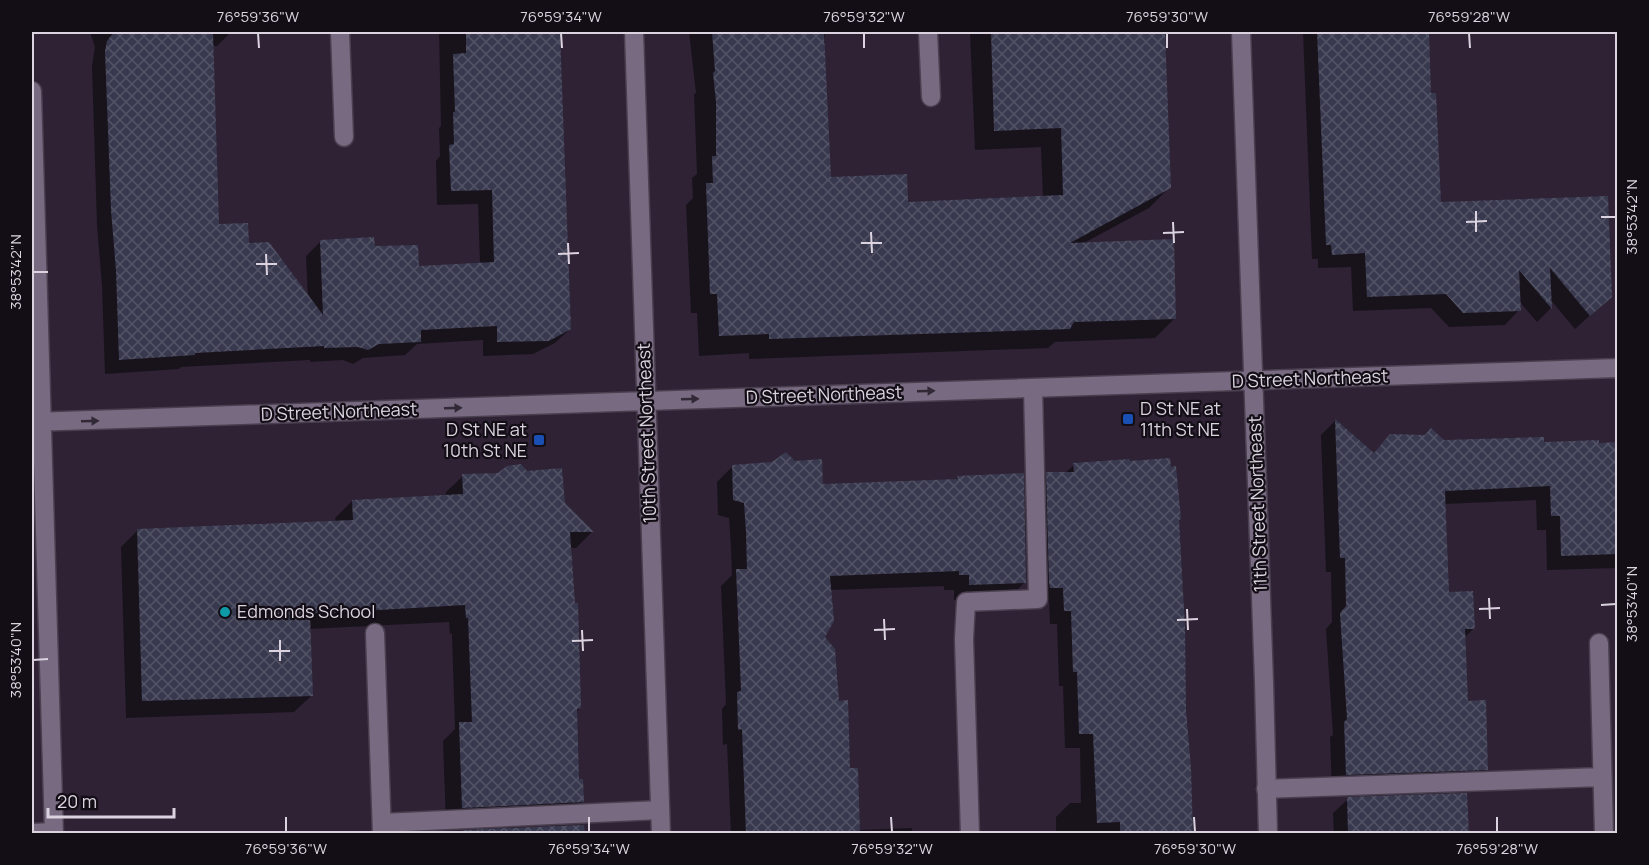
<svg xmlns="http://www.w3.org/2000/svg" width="1649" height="865" font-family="Manrope,sans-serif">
  <defs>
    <pattern id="building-cross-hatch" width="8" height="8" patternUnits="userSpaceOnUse" patternTransform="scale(1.5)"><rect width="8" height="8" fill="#38384e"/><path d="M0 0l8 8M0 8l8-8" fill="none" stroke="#545467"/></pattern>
  </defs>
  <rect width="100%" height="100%" fill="#2e2234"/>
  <!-- shadow -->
  <path fill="#0007" d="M 90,32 L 231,32 L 217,46 L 212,46 L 217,225 L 248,245 L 308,298 L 306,256 L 321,241 L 373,248 L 417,268 L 480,264 L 478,204 L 437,205 L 436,161 L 440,156 L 439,128 L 441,126 L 439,32 L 559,32 L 570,329 L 555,343 L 533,354 L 483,356 L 483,340 L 417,344 L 405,355 L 363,358 L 353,364 L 343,360 L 310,362 L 310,360 L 181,367 L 179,369 L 105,374 L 102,286 L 97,225 L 92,66 L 95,47 Z
    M 689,32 L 825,32 L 825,43 L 823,45 L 830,179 L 907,203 L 1043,197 L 1041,147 L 975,150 L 970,32 L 1164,32 L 1170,187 L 1149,208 L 1082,244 L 1175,318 L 1155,338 L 1055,342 L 1048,348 L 749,359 L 749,353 L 699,356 L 697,313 L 691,313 L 686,205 L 693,198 L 692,178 L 697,174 L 694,94 L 696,93 Z
    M 1303,32 L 1426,32 L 1439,204 L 1611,296 L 1575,329 L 1550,299 L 1551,308 L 1537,322 L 1519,301 L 1519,310 L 1505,325 L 1449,327 L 1431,308 L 1353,311 L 1351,267 L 1318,268 L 1318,259 L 1312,259 Z
    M 1335,421 L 1373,454 L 1390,436 L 1444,441 L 1618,443 L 1618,568 L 1547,570 L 1546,530 L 1537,530 L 1536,500 L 1444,504 L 1447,594 L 1474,628 L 1464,638 L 1466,703 L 1487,769 L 1472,784 L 1332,789 L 1330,737 L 1333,735 L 1326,629 L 1332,622 L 1331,572 L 1326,572 L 1321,435 Z
    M 1074,465 L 1178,520 L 1185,710 L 1192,834 L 1056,834 L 1056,817 L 1070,803 L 1081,803 L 1080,748 L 1065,748 L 1063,686 L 1059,686 L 1057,624 L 1050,624 L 1049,601 L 1036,602 L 1032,488 L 1047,474 L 1065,473 Z
    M 733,466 L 822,485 L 954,481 L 958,477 L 1025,582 L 1009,598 L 954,600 L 954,590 L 944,590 L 944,586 L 830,590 L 823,638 L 837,702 L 858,830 L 912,828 L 912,834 L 731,834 L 727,744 L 723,745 L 722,709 L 726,704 L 721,586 L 732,575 L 731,548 L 729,518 L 718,515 L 717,482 Z
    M 463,476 L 563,504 L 592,532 L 576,548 L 569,548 L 580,708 L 576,712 L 578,780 L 582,802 L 565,819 L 446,824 L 443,741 L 455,729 L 452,634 L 450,634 L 449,622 L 309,629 L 311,696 L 294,712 L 126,718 L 121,547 L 138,530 L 336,522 L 335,518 L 352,501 L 446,497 L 446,492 Z
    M 1348,799 L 1467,834 L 1334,834 L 1333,813 Z"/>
  <!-- building -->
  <path fill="url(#building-cross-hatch)" d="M 114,32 L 213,32 L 219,224 L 248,223 L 249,243 L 269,242 L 323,315 L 320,240 L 374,237 L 375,246 L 418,245 L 419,266 L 494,262 L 492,190 L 451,191 L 449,145 L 454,144 L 453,112 L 455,112 L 453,54 L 466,53 L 466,32 L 560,32 L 571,329 L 549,341 L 497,342 L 497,326 L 421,330 L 421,342 L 379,344 L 368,350 L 358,347 L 324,348 L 324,346 L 195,353 L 195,355 L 119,360 L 116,271 L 111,210 L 105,51 L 107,41 Z
    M 712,32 L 824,32 L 831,177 L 907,174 L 908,202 L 1063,195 L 1061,128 L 994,131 L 991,32 L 1165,32 L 1171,188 L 1070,243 L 1174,239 L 1176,319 L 1074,322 L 1070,329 L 1011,331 L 769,339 L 769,334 L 719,336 L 717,294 L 710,294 L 706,183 L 713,183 L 712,156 L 716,156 L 716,102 L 713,73 L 715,71 Z
    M 1317,32 L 1429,32 L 1431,93 L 1436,93 L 1441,202 L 1608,196 L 1612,297 L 1590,316 L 1550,268 L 1552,309 L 1519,270 L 1521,311 L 1463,313 L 1446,294 L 1367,297 L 1365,253 L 1332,255 L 1331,245 L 1326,245 Z
    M 1335,419 L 1374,453 L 1390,434 L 1425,435 L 1431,428 L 1444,440 L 1544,437 L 1544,442 L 1599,440 L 1599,443 L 1617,442 L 1617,554 L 1561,556 L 1560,516 L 1551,516 L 1550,486 L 1445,491 L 1449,592 L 1473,591 L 1475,629 L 1465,629 L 1468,701 L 1486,700 L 1488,770 L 1346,775 L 1344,722 L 1347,719 L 1340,613 L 1346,606 L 1345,558 L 1340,558 Z
    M 786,452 L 795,461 L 822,459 L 823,484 L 958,479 L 957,476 L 1024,473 L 1026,583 L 969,585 L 969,575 L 959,575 L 959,571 L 830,576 L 834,621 L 825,637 L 835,649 L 839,701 L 848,700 L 850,768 L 858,768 L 860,834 L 746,834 L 742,729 L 738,730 L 737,692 L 741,691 L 736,569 L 747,569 L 746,532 L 744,503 L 733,500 L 732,465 L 772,462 Z
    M 1170,458 L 1171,467 L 1176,466 L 1181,519 L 1179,520 L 1185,627 L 1186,710 L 1191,768 L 1193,834 L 1120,834 L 1120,822 L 1097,823 L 1093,734 L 1079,734 L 1077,672 L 1073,672 L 1071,611 L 1064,611 L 1063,588 L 1050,588 L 1049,582 L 1046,472 L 1074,472 L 1073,463 L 1130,459 L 1130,461 Z
    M 521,464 L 527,471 L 562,468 L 565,503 L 594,532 L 570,532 L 575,603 L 578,603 L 581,708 L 577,709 L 579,779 L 583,779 L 584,802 L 462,808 L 459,722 L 472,722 L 468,618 L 466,618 L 465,605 L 310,614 L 313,696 L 142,701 L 137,529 L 353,520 L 352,500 L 463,494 L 462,474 L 498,473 L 507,466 Z
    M 1467,793 L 1469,834 L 1348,834 L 1347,797 Z
    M 584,825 L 585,834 L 463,834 L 463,830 Z"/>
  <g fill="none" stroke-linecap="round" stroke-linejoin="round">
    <defs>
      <path id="lane" d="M 340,32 L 344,137
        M 928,32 L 931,97
        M 375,633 L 382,834
        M 1599,643 L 1604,834
        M 1266,789 L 1602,777
        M 382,823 L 660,810
        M 32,833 L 54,832
        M 970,834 L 964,639 L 966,602 L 1038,599 L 1033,388"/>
      <path id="street" d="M 634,32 L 661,834
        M 1241,32 L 1264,682 L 1268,834
        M 32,91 L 54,834
        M 32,422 L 1618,368"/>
    </defs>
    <!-- lane casing -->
    <use href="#lane" stroke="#493f4f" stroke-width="21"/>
    <!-- street casing -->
    <use href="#street" stroke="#493f4f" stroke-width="21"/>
    <!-- lane -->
    <use href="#lane" stroke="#786a80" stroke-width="18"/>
    <!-- street -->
    <use href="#street" stroke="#786a80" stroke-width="18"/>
  </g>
  <!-- one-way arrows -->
  <defs><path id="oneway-solid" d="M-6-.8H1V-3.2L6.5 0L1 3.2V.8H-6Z" transform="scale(1.5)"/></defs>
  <g fill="#312a36">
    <use href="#oneway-solid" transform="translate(926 391) rotate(-2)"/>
    <use href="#oneway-solid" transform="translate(690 399) rotate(-2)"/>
    <use href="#oneway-solid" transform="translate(453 408) rotate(-2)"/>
    <use href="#oneway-solid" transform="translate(90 421) rotate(-2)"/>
  </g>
  <!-- ticks -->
  <path fill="none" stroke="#dbd3df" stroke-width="2" d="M 258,33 L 259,48M 561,33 L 562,48M 864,33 L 864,48M 1167,33 L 1167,48M 1469,33 L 1470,48M 1476,211 L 1476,232M 1601,217 L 1616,217M 1173,222 L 1174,243M 1466,222 L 1487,221M 871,232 L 872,253M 1163,233 L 1184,232M 568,243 L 569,264M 861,243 L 882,243M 266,254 L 267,275M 558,254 L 579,253M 256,264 L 277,264M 33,272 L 48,272M 1489,598 L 1490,619M 1601,605 L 1616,604M 1187,609 L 1188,630M 1479,609 L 1500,608M 884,619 L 885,640M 1177,620 L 1198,619M 582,630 L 583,651M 874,630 L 895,629M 280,640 L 280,661M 572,641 L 593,640M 269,651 L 290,651M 33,660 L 48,659M 286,817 L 286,832M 589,817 L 589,832M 891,817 L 892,832M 1194,817 L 1195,832M 1497,817 L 1497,832"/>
  <!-- markers -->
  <g fill="#1a4fb4" stroke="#130e16" stroke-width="2">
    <rect x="1122" y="413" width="12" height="12" rx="3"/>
    <rect x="533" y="434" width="12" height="12" rx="3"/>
  </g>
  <circle fill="#0f9aa8" stroke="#130e16" stroke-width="2" cx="225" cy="612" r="6"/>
  <g text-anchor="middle" stroke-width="4.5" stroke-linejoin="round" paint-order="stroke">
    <!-- street labels -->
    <g font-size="18" fill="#dbd3df" stroke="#130e16">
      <text transform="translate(1310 379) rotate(-2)" y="6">D Street Northeast</text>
      <text transform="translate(824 395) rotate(-2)" y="6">D Street Northeast</text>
      <text transform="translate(339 412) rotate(-2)" y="6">D Street Northeast</text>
      <text transform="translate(647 433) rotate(-92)" y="6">10th Street Northeast</text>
      <text transform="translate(1258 504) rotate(-92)" y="6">11th Street Northeast</text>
    </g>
    <!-- poi labels -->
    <g font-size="18" fill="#dbd3df" stroke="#130e16" text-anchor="start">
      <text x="1140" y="415">D St NE at<tspan x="1140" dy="21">11th St NE</tspan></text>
      <text x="527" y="436" text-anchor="end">D St NE at<tspan x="527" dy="21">10th St NE</tspan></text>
      <text x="237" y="618">Edmonds School</text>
    </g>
  </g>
  <!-- border -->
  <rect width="1649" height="865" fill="none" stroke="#130e16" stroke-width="66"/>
  <!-- scale -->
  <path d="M48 808v9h126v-9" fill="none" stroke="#dbd3df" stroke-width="3"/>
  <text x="57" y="808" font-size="18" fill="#dbd3df" stroke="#130e16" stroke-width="4.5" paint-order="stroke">20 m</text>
  <rect x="33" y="33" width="1583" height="799" fill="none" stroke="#dbd3df" stroke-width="2"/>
  <g font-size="15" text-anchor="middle" fill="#dbd3df">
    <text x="258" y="22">76°59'36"W</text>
    <text x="561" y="22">76°59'34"W</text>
    <text x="864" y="22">76°59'32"W</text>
    <text x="1167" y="22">76°59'30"W</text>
    <text x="1469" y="22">76°59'28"W</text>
    <text transform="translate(1632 217) rotate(-90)" y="5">38°53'42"N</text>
    <text transform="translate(16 272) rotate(-90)" y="5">38°53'42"N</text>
    <text transform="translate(1632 604) rotate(-90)" y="5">38°53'40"N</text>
    <text transform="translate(16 660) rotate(-90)" y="5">38°53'40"N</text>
    <text x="286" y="854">76°59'36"W</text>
    <text x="589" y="854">76°59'34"W</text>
    <text x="892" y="854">76°59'32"W</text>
    <text x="1195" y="854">76°59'30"W</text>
    <text x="1497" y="854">76°59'28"W</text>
  </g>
</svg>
